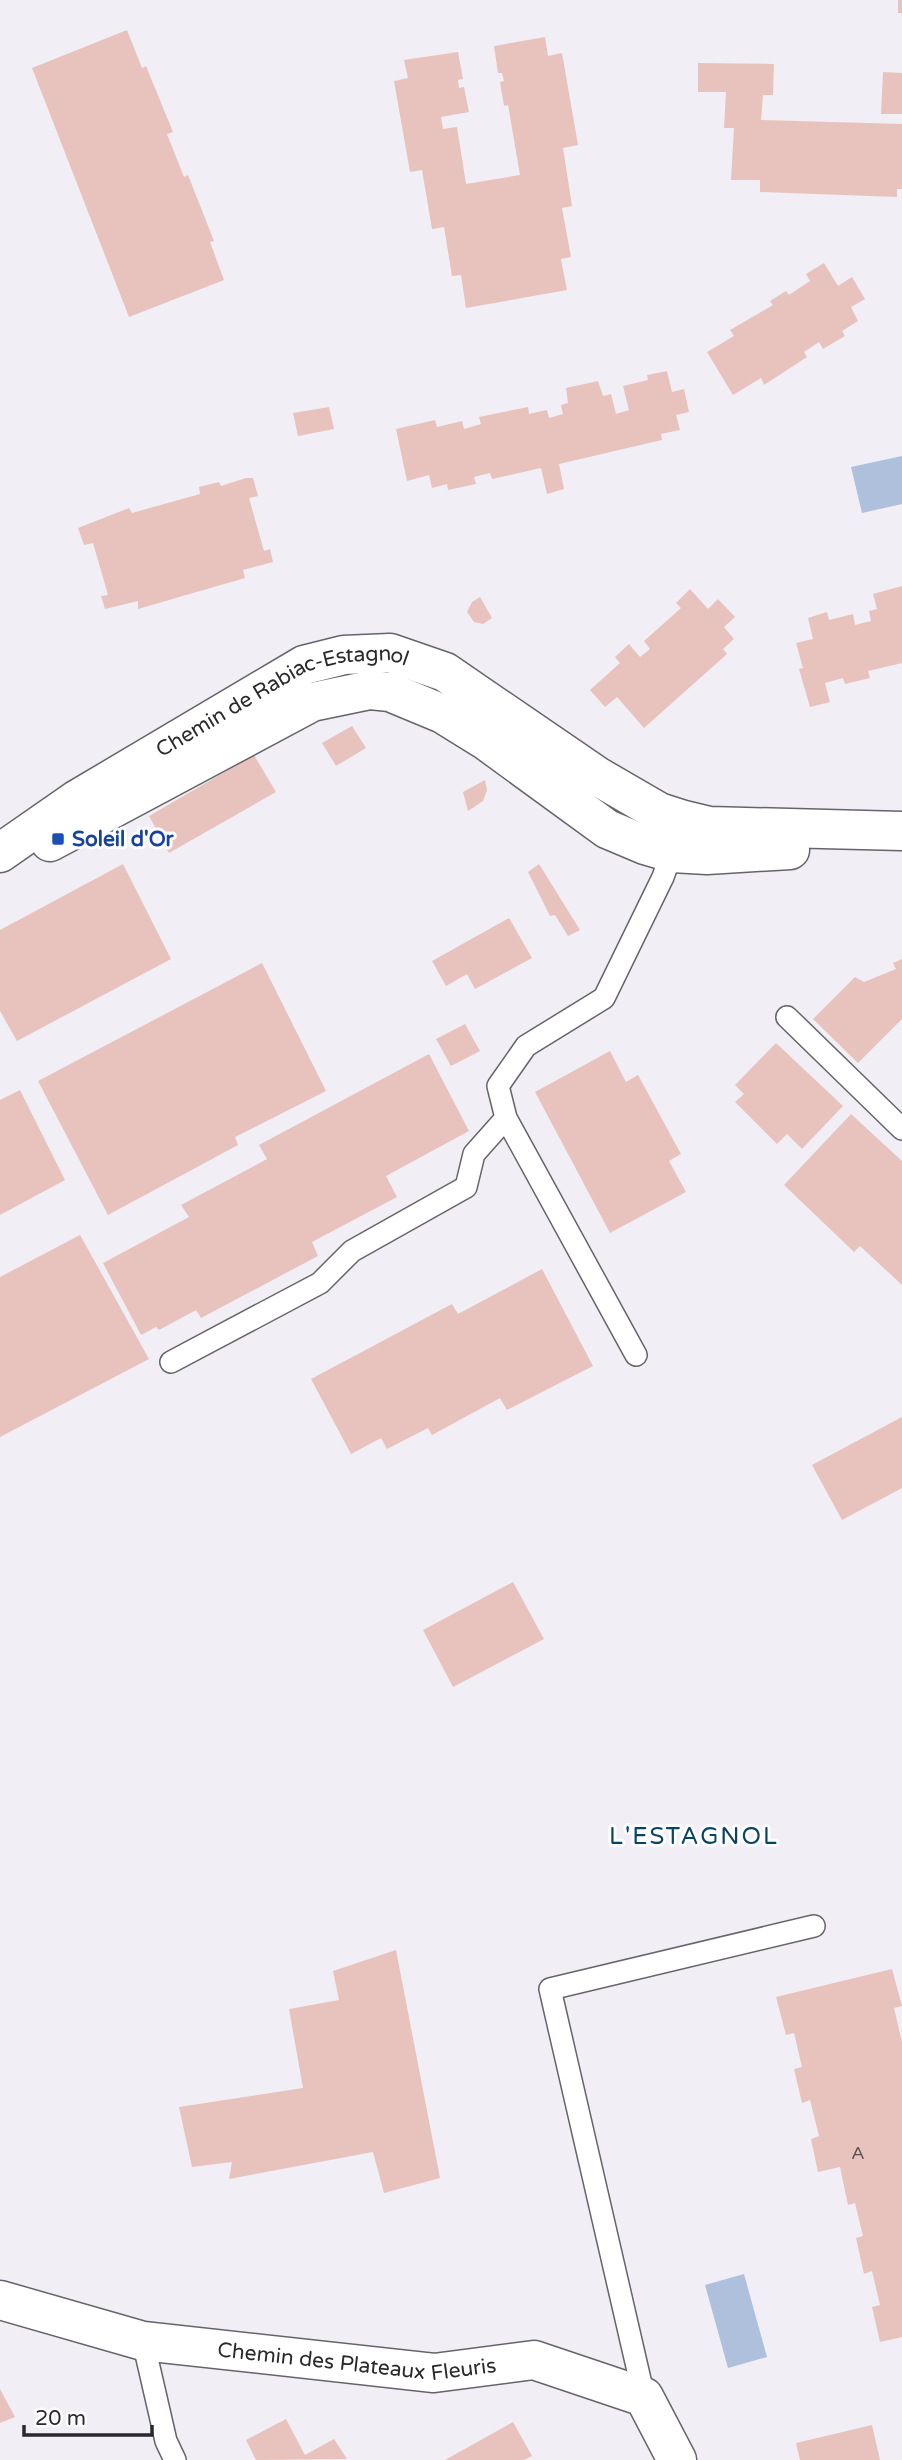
<svg xmlns="http://www.w3.org/2000/svg" width="902" height="2460" font-family="'Varela Round',sans-serif">
  <rect width="100%" height="100%" fill="#f1eef6"/>
  <!-- water -->
  <path fill="#aec0dc" d="M 902,456 L 902,504 L 862,513 L 851,467 Z
    M 744,2274 L 767,2357 L 728,2368 L 705,2285 Z"/>
  <!-- building -->
  <path fill="#e8c3be" d="M 898,0 L 902,0 L 902,13 L 898,13 Z
    M 127,30 L 142,68 L 146,66 L 173,132 L 167,134 L 184,177 L 188,175 L 214,241 L 210,242 L 224,280 L 129,317 L 32,68 Z
    M 545,37 L 548,56 L 562,53 L 578,145 L 563,148 L 572,206 L 562,208 L 571,257 L 561,259 L 567,290 L 466,308 L 461,275 L 452,276 L 444,227 L 432,229 L 422,170 L 410,172 L 394,81 L 408,78 L 404,60 L 458,52 L 463,79 L 458,80 L 459,88 L 464,87 L 469,112 L 441,117 L 443,129 L 457,127 L 466,184 L 520,175 L 508,105 L 504,106 L 500,82 L 504,81 L 502,73 L 498,73 L 494,46 Z
    M 698,63 L 774,64 L 773,95 L 763,95 L 761,120 L 902,124 L 902,189 L 897,189 L 897,197 L 760,192 L 760,180 L 731,180 L 734,128 L 724,128 L 726,92 L 698,92 Z
    M 883,72 L 902,73 L 902,114 L 881,114 Z
    M 824,263 L 838,286 L 852,277 L 865,299 L 851,307 L 858,321 L 842,331 L 845,336 L 823,349 L 819,342 L 804,352 L 807,357 L 764,385 L 761,378 L 733,395 L 707,352 L 734,336 L 730,330 L 773,305 L 770,301 L 786,291 L 789,295 L 810,281 L 806,274 Z
    M 667,371 L 672,392 L 684,389 L 689,412 L 676,415 L 680,430 L 661,434 L 662,440 L 559,464 L 564,489 L 547,494 L 541,468 L 492,479 L 490,473 L 474,477 L 476,484 L 448,490 L 447,484 L 432,488 L 429,475 L 407,481 L 396,429 L 435,420 L 437,427 L 462,421 L 464,429 L 481,424 L 479,417 L 528,407 L 529,414 L 547,410 L 549,418 L 563,414 L 561,405 L 568,403 L 566,388 L 598,381 L 603,396 L 611,394 L 616,414 L 629,410 L 623,386 L 648,380 L 647,375 Z
    M 329,407 L 334,429 L 298,436 L 293,413 Z
    M 246,478 L 253,478 L 258,496 L 249,498 L 264,551 L 270,549 L 273,562 L 243,570 L 245,578 L 138,609 L 138,601 L 105,609 L 101,596 L 108,595 L 93,543 L 84,545 L 78,528 L 129,508 L 132,513 L 200,494 L 199,487 L 219,482 L 221,486 Z
    M 902,586 L 902,663 L 868,671 L 870,678 L 845,684 L 843,678 L 825,683 L 830,702 L 810,707 L 799,669 L 803,668 L 796,643 L 813,639 L 808,618 L 827,612 L 829,620 L 853,614 L 855,625 L 871,621 L 869,611 L 877,609 L 873,594 Z
    M 690,589 L 708,609 L 718,599 L 735,617 L 724,627 L 734,639 L 723,649 L 727,654 L 644,728 L 617,697 L 605,707 L 590,690 L 620,663 L 615,657 L 629,644 L 640,657 L 650,649 L 644,641 L 681,608 L 676,603 Z
    M 480,597 L 492,618 L 483,624 L 474,622 L 467,612 L 472,602 Z
    M 352,726 L 366,748 L 336,766 L 322,743 Z
    M 254,755 L 276,792 L 169,853 L 149,816 Z
    M 485,780 L 487,790 L 483,801 L 468,811 L 463,792 Z
    M 123,864 L 171,959 L 17,1041 L 0,1011 L 0,930 Z
    M 539,864 L 580,930 L 568,936 L 555,915 L 550,916 L 528,872 Z
    M 509,918 L 532,958 L 475,989 L 467,974 L 446,986 L 432,961 Z
    M 902,959 L 902,1019 L 858,1063 L 813,1019 L 855,977 L 864,982 L 896,969 L 893,963 Z
    M 262,963 L 326,1091 L 235,1137 L 238,1145 L 108,1215 L 38,1081 Z
    M 465,1024 L 480,1051 L 451,1066 L 436,1039 Z
    M 776,1043 L 843,1106 L 802,1149 L 787,1134 L 777,1144 L 735,1102 L 744,1094 L 735,1085 Z
    M 610,1051 L 626,1082 L 638,1075 L 681,1154 L 669,1161 L 686,1192 L 610,1233 L 535,1092 Z
    M 429,1054 L 469,1131 L 386,1176 L 397,1197 L 312,1242 L 318,1256 L 201,1318 L 196,1310 L 159,1330 L 156,1327 L 141,1335 L 103,1263 L 189,1217 L 181,1205 L 267,1159 L 259,1145 Z
    M 20,1090 L 65,1180 L 0,1215 L 0,1100 Z
    M 851,1114 L 902,1161 L 902,1285 L 860,1246 L 854,1252 L 784,1185 Z
    M 80,1235 L 149,1359 L 0,1437 L 0,1277 Z
    M 542,1269 L 593,1366 L 507,1410 L 500,1398 L 432,1435 L 428,1428 L 387,1449 L 381,1438 L 351,1454 L 311,1379 L 452,1304 L 458,1314 Z
    M 902,1417 L 902,1488 L 842,1520 L 812,1465 Z
    M 513,1582 L 544,1639 L 453,1687 L 423,1630 Z
    M 396,1950 L 440,2178 L 384,2193 L 373,2152 L 229,2179 L 232,2162 L 192,2167 L 179,2107 L 303,2088 L 289,2009 L 339,2000 L 333,1971 Z
    M 892,1969 L 902,2006 L 894,2008 L 902,2042 L 902,2337 L 880,2342 L 872,2307 L 880,2305 L 872,2271 L 864,2274 L 856,2238 L 863,2236 L 855,2203 L 848,2205 L 840,2167 L 818,2172 L 811,2139 L 819,2136 L 810,2100 L 802,2103 L 794,2069 L 802,2067 L 794,2033 L 786,2035 L 776,1997 Z
    M 0,2389 L 15,2417 L 0,2423 Z
    M 286,2419 L 305,2455 L 334,2439 L 347,2459 L 256,2460 L 246,2440 Z
    M 513,2422 L 532,2456 L 524,2460 L 445,2460 Z
    M 872,2425 L 880,2460 L 800,2460 L 796,2443 Z"/>
  <g fill="none" stroke-linecap="round" stroke-linejoin="round">
    <defs>
      <path id="service" d="M 787,1017 L 902,1129
        M 506,1118 L 636,1355
        M 171,1362 L 320,1283 L 352,1251 L 466,1187 L 474,1154 L 506,1118 L 498,1086 L 526,1046 L 604,998 L 663,877 L 674,846
        M 143,2341 L 166,2441 L 175,2460
        M 644,2397 L 550,1989 L 814,1926"/>
      <g id="minor">
        <path d="M 50,842 L 312,702 L 370,690 L 390,692 L 443,714 L 485,740 L 607,829 L 645,845 L 672,853 L 707,855 L 790,850"/>
        <path id="s1" d="M 0,853 L 76,800 L 304,665 L 344,655 L 390,653 L 445,672 L 597,776 L 659,812 L 684,820 L 709,826 L 902,831"/>
        <path id="s2" d="M 0,2300 L 143,2341 L 434,2373 L 534,2360 L 644,2397 L 677,2460"/>
      </g>
    </defs>
    <!-- service casing -->
    <use href="#service" stroke="#66646b" stroke-width="24"/>
    <!-- minor casing -->
    <use href="#minor" stroke="#66646b" stroke-width="41"/>
    <!-- service -->
    <use href="#service" stroke="#fff" stroke-width="21"/>
    <!-- minor -->
    <use href="#minor" stroke="#fff" stroke-width="38"/>
  </g>
  <!-- markers -->
  <rect fill="#1a4fb4" stroke="#fdfcfe" stroke-width="2.5" x="51" y="832" width="14" height="14" rx="3.5"/>
  <g text-anchor="middle" stroke-width="6" stroke-linejoin="round" paint-order="stroke">
    <!-- number labels -->
    <g font-size="18" fill="#5a5050">
      <text x="858" y="2159">A</text>
    </g>
    <!-- street labels -->
    <g font-size="21" fill="#2a292b" stroke="#fdfcfe">
      <text dy="7" stroke="none"><textPath href="#s1" startOffset="326">Chemin de Rabiac-Estagnol</textPath></text>
      <text dy="7" stroke="none"><textPath href="#s2" startOffset="364">Chemin des Plateaux Fleuris</textPath></text>
    </g>
    <!-- transit labels -->
    <g font-size="21" font-weight="bold" fill="#164399" stroke="#fdfcfe" text-anchor="start">
      <text x="72" y="846">Soleil d'Or</text>
    </g>
    <!-- quarter labels -->
    <g font-size="24" letter-spacing="2" fill="#084364" stroke="#fdfcfe">
      <text x="694" y="1844">L'ESTAGNOL</text>
    </g>
  </g>
  <!-- scale -->
  <path d="M24 2425v10h128v-10" fill="none" stroke="#2a292b" stroke-width="3.5"/>
  <text x="35" y="2425" font-size="21" fill="#2a292b" stroke="#fdfcfe" stroke-width="5" paint-order="stroke">20 m</text>
</svg>
